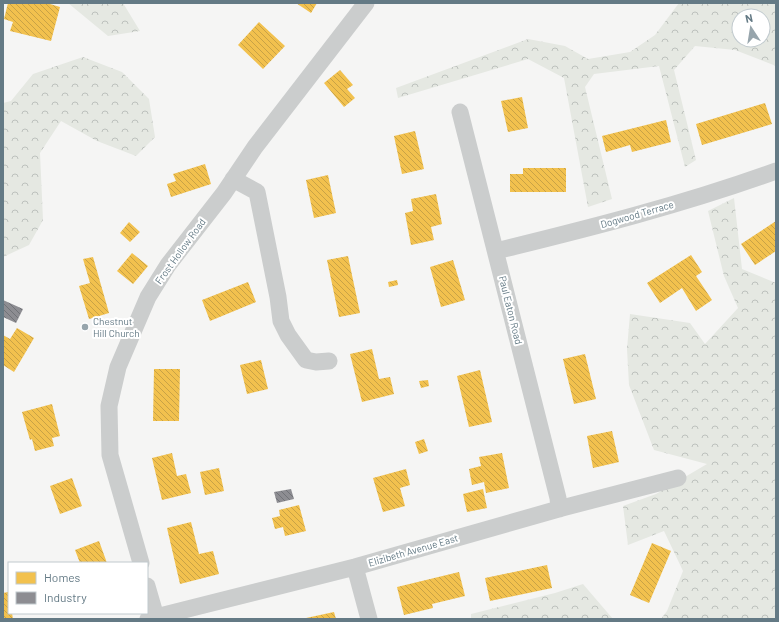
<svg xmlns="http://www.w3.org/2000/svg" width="779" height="622" font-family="Barlow,sans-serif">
  <defs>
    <pattern id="forest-crowns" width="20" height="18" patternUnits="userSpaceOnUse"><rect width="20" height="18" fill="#e5e8e2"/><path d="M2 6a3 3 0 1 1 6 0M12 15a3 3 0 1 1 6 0" fill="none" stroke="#bdc1bd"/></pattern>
    <pattern id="homes-back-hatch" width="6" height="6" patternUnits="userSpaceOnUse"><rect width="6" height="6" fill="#f2c14e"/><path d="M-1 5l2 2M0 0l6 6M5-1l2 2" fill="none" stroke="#c8a246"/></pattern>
    <pattern id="industry-back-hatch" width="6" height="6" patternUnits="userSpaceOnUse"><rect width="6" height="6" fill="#8d8d92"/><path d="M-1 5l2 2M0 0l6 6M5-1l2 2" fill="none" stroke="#717378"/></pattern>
  </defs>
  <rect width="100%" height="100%" fill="#f5f5f4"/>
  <!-- forest -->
  <path fill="url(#forest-crowns)" fill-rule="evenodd" d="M 68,3 L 123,3 L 140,31 L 108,36 Z
    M 679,3 L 776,3 L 776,66 L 735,50 L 695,46 L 674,70 L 696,160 L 685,167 L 659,66 L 594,74 L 585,87 L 612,199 L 588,207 L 564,78 L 528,59 L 398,98 L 396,88 L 528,39 L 565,46 L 588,59 L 630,52 L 655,35 ZM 739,16 L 763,16 L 763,40 L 739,40 Z
    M 83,57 L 122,72 L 149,99 L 155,137 L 136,156 L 97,141 L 61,121 L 40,153 L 43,220 L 29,245 L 3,257 L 3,103 L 11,101 L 33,74 Z
    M 734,198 L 742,269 L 776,283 L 776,619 L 661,619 L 667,611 L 683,571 L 664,531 L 628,545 L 623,506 L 656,494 L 707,464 L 654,450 L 629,385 L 627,349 L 630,314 L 690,323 L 705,344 L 738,308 L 724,276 L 708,211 Z
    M 583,584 L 613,619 L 471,619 L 471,614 L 555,593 Z"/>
  <!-- homes -->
  <path fill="url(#homes-back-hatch)" d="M 8,3 L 51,3 L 50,4 L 60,7 L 51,41 L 10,31 L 13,22 L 4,19 Z
    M 296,3 L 317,3 L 311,13 Z
    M 259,22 L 285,46 L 263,69 L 238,45 Z
    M 340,70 L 353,85 L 347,89 L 355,98 L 344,107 L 324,83 Z
    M 522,97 L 528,128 L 508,132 L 501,101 Z
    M 765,103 L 772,124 L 702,145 L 696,124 Z
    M 666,120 L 671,142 L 632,152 L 630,145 L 606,152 L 602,136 Z
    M 415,131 L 424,169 L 402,174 L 394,136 Z
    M 205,164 L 211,184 L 171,197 L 167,184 L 176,181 L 173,174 Z
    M 523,168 L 566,168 L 566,192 L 510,192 L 510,174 L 523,174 Z
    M 328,175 L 336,213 L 314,218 L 306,180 Z
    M 436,194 L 442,224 L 431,227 L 434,240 L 411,245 L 405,213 L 413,211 L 411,199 Z
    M 776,221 L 776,251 L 755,265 L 741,244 Z
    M 129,222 L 140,232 L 130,242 L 120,233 Z
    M 132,253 L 148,266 L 133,284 L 117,271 Z
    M 691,255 L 702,272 L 696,276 L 712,300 L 696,311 L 682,288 L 660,303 L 647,283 Z
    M 348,256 L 360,313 L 339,317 L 327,260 Z
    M 93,257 L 109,313 L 89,319 L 79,286 L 90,283 L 83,259 Z
    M 453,260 L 465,300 L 441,307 L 430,267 Z
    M 397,280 L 398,285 L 389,287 L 388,282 Z
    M 248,282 L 256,302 L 210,321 L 202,300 Z
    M 17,328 L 34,338 L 14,372 L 3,365 L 3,355 L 4,354 L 3,353 L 3,335 L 10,339 Z
    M 372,349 L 379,379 L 390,377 L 394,394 L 362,402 L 350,354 Z
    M 585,354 L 596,399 L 574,404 L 563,359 Z
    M 261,360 L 268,389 L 247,394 L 240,365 Z
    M 154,369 L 180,369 L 179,421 L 153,421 Z
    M 480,370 L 492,422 L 469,427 L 457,376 Z
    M 428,380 L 429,386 L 421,388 L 419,381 Z
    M 52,404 L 60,436 L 52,438 L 54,446 L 35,451 L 32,439 L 30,440 L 22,412 Z
    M 612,431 L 619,462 L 593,468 L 587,436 Z
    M 424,439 L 428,451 L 419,454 L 415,442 Z
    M 172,453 L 177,476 L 186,474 L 191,493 L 162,500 L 152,458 Z
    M 502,453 L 509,488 L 486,493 L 484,482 L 472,485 L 469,469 L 481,466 L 479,457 Z
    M 219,468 L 224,491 L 205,495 L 200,472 Z
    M 406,469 L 410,485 L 400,488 L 405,506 L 383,512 L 373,478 Z
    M 72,478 L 82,506 L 60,514 L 50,486 Z
    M 483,489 L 487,508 L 467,512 L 463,494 Z
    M 299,505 L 306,531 L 285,536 L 283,527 L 275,529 L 272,518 L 280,516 L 279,510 Z
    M 191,522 L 199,554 L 213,551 L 219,574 L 180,584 L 167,528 Z
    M 99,541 L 107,563 L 80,563 L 75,550 Z
    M 652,543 L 671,551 L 649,603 L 630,595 Z
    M 547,565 L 552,588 L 490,601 L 485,578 Z
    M 459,572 L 465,596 L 432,604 L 433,608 L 404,615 L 397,587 Z
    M 8,592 L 9,613 L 12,613 L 13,619 L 3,619 L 3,593 Z
    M 334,612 L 336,619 L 306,619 L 306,618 Z"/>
  <!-- industry -->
  <path fill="url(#industry-back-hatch)" d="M 3,300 L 23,309 L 16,323 L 3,317 Z
    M 291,489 L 294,499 L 277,503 L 274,492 Z"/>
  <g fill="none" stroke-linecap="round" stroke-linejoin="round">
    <!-- minor -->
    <path stroke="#cbcdcd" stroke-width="17" d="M 460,112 L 558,498 L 559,509
      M 233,179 L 257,192 L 278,297 L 281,321 L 288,335 L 306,360 L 316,362 L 329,361
      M 496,251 C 590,228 685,204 776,171
      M 141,563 L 110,455 L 109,406 L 118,367 L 148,297 L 168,265 L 224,193 L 255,147 L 366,3
      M 355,567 L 369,619
      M 147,586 L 156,617
      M 148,619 L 355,567 L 562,508 L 678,478"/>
  </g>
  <!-- markers -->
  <circle fill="#97a5ac" stroke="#fff" stroke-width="1.5" cx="85" cy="327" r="4"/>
  <g text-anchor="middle" stroke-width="4" stroke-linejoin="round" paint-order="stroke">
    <!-- street labels -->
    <g font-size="10" fill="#647a85" stroke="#fff">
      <text transform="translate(637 214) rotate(-16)" y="4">Dogwood Terrace</text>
      <text transform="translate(180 251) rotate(-54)" y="4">Frost Hollow Road</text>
      <text transform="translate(511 310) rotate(76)" y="4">Paul Eaton Road</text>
      <text transform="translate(413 550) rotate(-16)" y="4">Elizibeth Avenue East</text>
    </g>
    <!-- poi labels -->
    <g font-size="10" fill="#647a85" stroke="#fff" text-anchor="start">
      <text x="93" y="325">Chestnut<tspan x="93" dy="12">Hill Church</tspan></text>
    </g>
  </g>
  <!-- border -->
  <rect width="779" height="622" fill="none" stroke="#647a85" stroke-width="8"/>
  <!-- legend -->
  <rect x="8" y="562" width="140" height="52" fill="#ffffff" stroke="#c1cace"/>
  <rect x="16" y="572" width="20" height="12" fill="#f2c14e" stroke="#c1cace"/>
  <text x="44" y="582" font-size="12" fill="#647a85">Homes</text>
  <rect x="16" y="592" width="20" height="12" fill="#8d8d92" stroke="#c1cace"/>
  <text x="44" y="602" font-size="12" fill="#647a85">Industry</text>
  <!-- north arrow -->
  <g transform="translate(751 28) rotate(348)"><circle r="19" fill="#ffffff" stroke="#c1cace"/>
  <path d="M0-3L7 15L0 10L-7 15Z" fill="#97a5ac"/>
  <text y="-6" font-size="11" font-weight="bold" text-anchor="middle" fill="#647a85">N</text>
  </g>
</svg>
